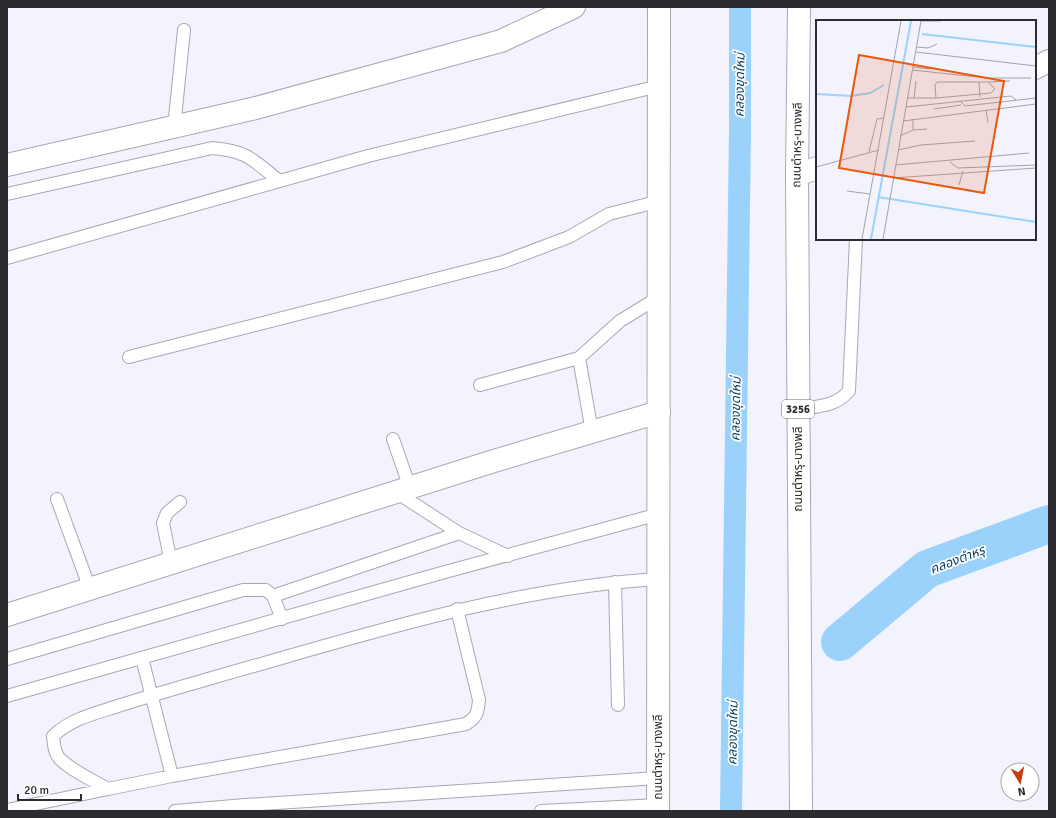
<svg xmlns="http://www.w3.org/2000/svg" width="1056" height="818" font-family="Signika,'Noto Sans Thai',sans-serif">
  <rect width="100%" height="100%" fill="#f3f3fe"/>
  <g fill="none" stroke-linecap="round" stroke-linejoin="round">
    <!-- canal -->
    <path stroke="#9ad2fb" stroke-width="22" d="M 731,811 L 740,129 L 740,7"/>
    <!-- river -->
    <path stroke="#9ad2fb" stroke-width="38" d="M 840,642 L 927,569 L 1049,524"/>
    <defs>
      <path id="lane" d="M 174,128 L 184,30
        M 7,194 L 212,148 C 247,151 252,159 278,180
        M 7,258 L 368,156 L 659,86
        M 129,357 L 503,262 L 569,237 L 609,214 L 660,201
        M 480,385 L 579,358
        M 798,409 C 818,406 835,407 849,391 L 856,239
        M 592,432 L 579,358 L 620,321 L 659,297
        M 393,439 L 410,488
        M 396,492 L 459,533 L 508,556
        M 57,499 L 90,589
        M 171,563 L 163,523 L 167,513 L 180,502
        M 615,582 L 618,705
        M 273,596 L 459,533
        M 457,609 L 479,700 C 478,712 477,717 466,724 L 172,776 L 108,789 C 92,780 72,771 59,758 C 54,752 54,744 53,736 C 72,718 97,713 121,705 C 152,695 184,686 215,677 C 361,636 507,588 659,579
        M 142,658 L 172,776
        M 7,659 L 243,590 L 266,590 L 273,596 L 282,619
        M 7,696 L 445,572 L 659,514
        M 7,810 L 108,789
        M 175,811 L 245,805 L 658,778
        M 541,811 L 658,805"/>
      <path id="street" d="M 1035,68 L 1049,61
        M 7,165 L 256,108 L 501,41 L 574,7
        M 797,175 L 817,168
        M 7,615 L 494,461 L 659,412"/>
      <path id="primary" d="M 799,7 L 797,175 L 801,811
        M 658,811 L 659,7"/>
    </defs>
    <!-- lane casing -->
    <use href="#lane" stroke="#a8a8b2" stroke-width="14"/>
    <!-- street casing -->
    <use href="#street" stroke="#a8a8b2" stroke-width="24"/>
    <!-- primary casing -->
    <use href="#primary" stroke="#a8a8b2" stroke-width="24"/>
    <!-- lane -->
    <use href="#lane" stroke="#fff" stroke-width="12"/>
    <!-- street -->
    <use href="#street" stroke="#fff" stroke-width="22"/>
    <!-- primary -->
    <use href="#primary" stroke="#fff" stroke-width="22"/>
  </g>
  <g text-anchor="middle" stroke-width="3.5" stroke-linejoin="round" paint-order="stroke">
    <!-- shield labels -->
    <rect fill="#fff" stroke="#6b6b6e" stroke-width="1" x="782" y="400" width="32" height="18" rx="3"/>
    <g font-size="11" font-weight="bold" fill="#2c2c30">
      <text x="798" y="413">3256</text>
    </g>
    <!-- street labels -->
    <g font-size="12" fill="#2c2c30" stroke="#fff">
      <text transform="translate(797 145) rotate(-89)" y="4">ถนนตำหรุ-บางพลี</text>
      <text transform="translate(798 469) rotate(-90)" y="4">ถนนตำหรุ-บางพลี</text>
      <text transform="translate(658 757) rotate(-90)" y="4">ถนนตำหรุ-บางพลี</text>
    </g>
    <!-- water labels -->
    <g font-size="13" font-style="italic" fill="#033e5f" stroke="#fff">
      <text transform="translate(739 85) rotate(-89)" y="5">คลองขุดใหม่</text>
      <text transform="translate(735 409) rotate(-89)" y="5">คลองขุดใหม่</text>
      <text transform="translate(957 559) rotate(-21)" y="5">คลองตำหรุ</text>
      <text transform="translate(732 733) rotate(-89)" y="5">คลองขุดใหม่</text>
    </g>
  </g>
  <!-- overview -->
  <g transform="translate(816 20)">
    <rect width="220" height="220" fill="#f3f3fe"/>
    <path fill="none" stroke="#9ad2fb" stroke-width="2" d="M 106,14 L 220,27M 0,74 L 35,76 L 54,73 L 68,65M 62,177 L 220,202M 55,219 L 95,1"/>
    <path fill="none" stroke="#a3a3ac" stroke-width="1" d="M 105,1 L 125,1M 100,27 L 112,28 L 121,24M 100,32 L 220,46M 97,47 L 114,49M 96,50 L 171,58 L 215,58M 163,62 L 164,77M 172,62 L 194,61M 91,78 L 120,78 L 175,73 L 179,69 L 172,62 L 121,62 L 119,65 L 120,78M 98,78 L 100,61M 144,81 L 149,86 L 220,78M 90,87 L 195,76 L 200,80M 118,89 L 145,85M 170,90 L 172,103M 87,101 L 220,84M 97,110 L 111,109M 84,116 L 97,110 L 97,99M 82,130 L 105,125 L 159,121M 53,132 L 61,99 L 68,98M 134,142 L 142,148 L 220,145M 79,145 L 213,133M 0,147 L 63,130M 77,158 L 220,148M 143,165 L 147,151M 31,171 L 54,174M 46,219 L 85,1M 67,219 L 105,1"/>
    <path fill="#e8590c" fill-opacity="0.15" stroke="#e8590c" stroke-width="2" d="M 43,35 L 188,61 L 168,173 L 23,148 Z"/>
    <rect width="220" height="220" fill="none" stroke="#2c2c30" stroke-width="2"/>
  </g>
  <!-- border -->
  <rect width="1056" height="818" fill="none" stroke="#2c2c30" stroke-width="16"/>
  <!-- north arrow -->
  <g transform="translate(1020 782) rotate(170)"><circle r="19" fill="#ffffff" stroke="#ababac"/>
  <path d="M0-3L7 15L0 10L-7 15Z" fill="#c63e0e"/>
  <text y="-6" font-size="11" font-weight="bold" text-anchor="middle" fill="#2c2c30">N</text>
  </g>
  <!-- scale -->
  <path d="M18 794v6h63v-6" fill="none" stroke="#2c2c30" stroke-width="2"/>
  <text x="24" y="794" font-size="12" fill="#2c2c30" stroke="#ffffff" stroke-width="3" paint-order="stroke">20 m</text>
</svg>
